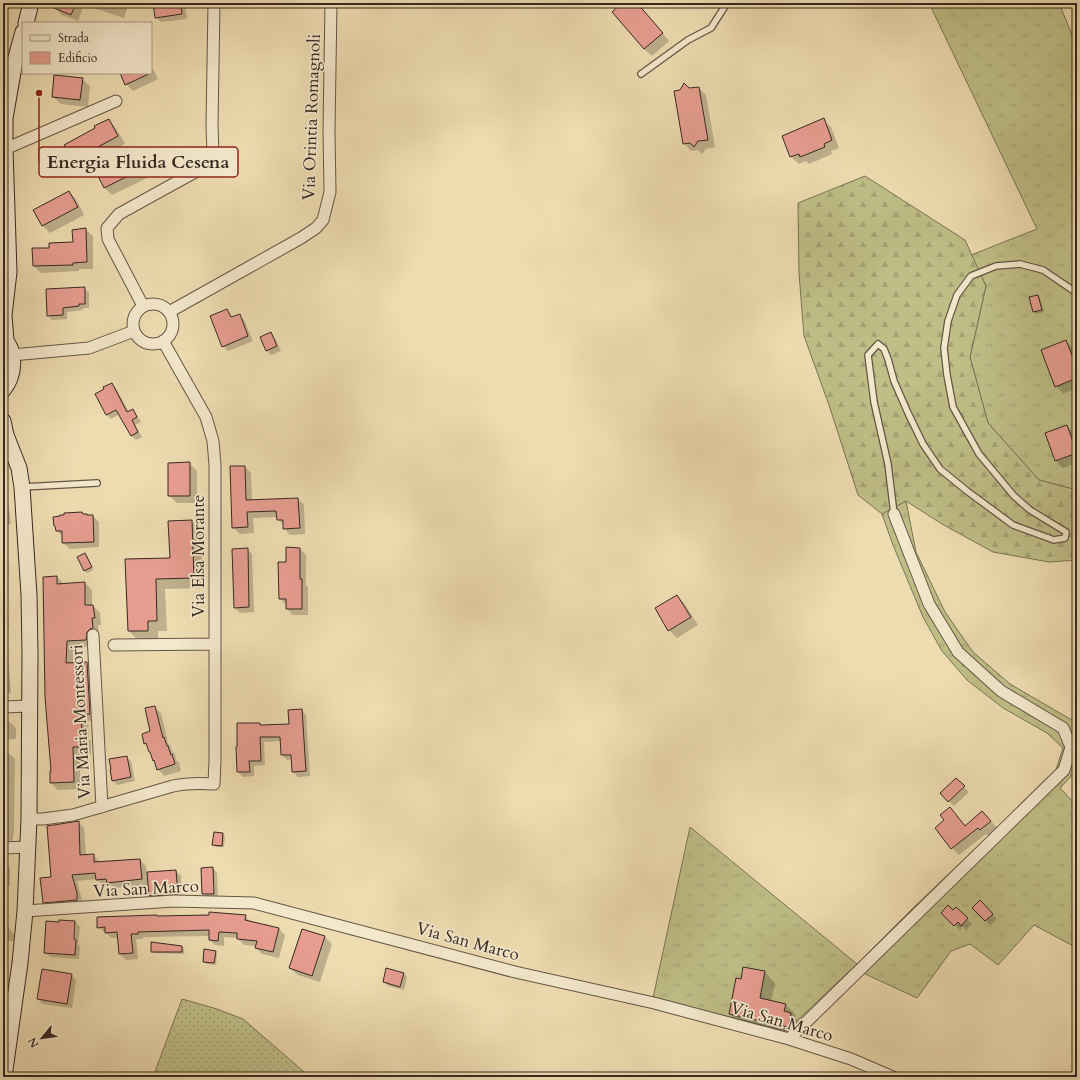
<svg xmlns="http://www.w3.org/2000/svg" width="1080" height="1080" font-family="Cardo,serif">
  <defs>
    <pattern id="grass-tufts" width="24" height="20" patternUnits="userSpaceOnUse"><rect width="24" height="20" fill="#bfbe87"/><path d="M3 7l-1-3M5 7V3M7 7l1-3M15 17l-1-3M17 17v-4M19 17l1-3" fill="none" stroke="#a5a374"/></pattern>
    <pattern id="forest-firs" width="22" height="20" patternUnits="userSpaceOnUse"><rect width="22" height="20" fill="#bfbe87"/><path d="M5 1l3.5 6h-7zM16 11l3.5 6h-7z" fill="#a5a374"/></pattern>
    <pattern id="garden-dots" width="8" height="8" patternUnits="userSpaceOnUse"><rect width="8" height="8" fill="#bfbe87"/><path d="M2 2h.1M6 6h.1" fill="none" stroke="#a5a374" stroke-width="1.8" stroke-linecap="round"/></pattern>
  </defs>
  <rect width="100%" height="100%" fill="#eedcb1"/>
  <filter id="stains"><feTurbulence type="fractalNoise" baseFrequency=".005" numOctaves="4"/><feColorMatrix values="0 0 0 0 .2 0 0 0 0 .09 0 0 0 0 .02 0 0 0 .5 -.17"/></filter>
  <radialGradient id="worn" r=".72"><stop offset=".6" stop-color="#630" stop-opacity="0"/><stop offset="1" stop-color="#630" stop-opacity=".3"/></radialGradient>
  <!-- grass -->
  <path fill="url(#grass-tufts)" stroke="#7a7454" d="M 929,3 L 1059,3 L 1077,47 L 1077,490 L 1039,480 L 988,423 L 970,357 L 986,286 L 971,255 L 1037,229 Z
    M 906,501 L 916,552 L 945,612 L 973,652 L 1010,684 L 1077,723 L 1077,770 L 1060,788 L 1077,806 L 1077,948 L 1034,925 L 998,965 L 970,944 L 951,951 L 917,998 L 863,973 L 857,964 L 786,1031 L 653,998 L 690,827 L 857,964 L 916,905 L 1055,773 L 1063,748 L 1047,733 L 1003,708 L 967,680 L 942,651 L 923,617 L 893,545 L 882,514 Z"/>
  <!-- forest -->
  <path fill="url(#forest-firs)" stroke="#7a7454" d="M 865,176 L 965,240 L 986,286 L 970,357 L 988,423 L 1039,480 L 1077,490 L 1077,560 L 1049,562 L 993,552 L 942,524 L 906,501 L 882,514 L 858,495 L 829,405 L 804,336 L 799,273 L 798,203 Z"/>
  <!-- garden -->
  <path fill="url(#garden-dots)" stroke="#7a7454" d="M 182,999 L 217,1009 L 243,1019 L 310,1077 L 153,1077 Z"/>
  <!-- shadow -->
  <path fill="#0003" fill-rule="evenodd" d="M 56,3 L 129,3 L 124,18 L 84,5 L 78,21 L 62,15 L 55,8 Z
    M 154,3 L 185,3 L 187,19 L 161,22 L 156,17 Z
    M 623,3 L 637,3 L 669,41 L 652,56 L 644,49 Z
    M 151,65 L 158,79 L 133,91 L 126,84 L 121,73 L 151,73 Z
    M 82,79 L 90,86 L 88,107 L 61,104 L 53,97 Z
    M 699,88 L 706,95 L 715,147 L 706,149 L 702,154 L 698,150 L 691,151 L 684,143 L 689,89 Z
    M 109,120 L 116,128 L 125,144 L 94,160 L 95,162 L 66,178 L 58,170 L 96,128 Z
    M 823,120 L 831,127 L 839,148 L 831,151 L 832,154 L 809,164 L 806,161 L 799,164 L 791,157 L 783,136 Z
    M 132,155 L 139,162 L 147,178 L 112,195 L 105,188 Z
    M 69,192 L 76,199 L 84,215 L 50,233 L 42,225 Z
    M 86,230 L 93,236 L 93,269 L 79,269 L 79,271 L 41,273 L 34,266 L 33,249 L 50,249 L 74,243 L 73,231 Z
    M 84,288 L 89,293 L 89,308 L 83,308 L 83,310 L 67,312 L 67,319 L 52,320 L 48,315 Z
    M 1038,296 L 1040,298 L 1044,312 L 1036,314 L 1034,312 Z
    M 227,310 L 233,318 L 239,315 L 244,320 L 253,341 L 228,351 L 223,346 Z
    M 270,334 L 275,338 L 281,351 L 271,355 L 266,350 Z
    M 1066,341 L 1073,348 L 1077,358 L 1077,388 L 1063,394 L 1056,386 Z
    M 112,384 L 116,388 L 129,412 L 132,410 L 137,415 L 141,422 L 135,425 L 142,437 L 136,440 L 132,436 L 120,414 L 111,419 L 107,415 Z
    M 1067,426 L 1075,434 L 1077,440 L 1077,463 L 1063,468 L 1056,461 Z
    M 189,463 L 197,471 L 197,503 L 177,503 L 169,496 Z
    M 245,467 L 251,473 L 252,500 L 298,499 L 304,505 L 305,534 L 290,535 L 284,528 L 284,525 L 278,519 L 278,517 L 253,518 L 254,533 L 240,534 L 233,527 Z
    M 3,497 L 8,502 L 11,524 L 3,525 Z
    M 84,515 L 93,516 L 99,522 L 99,547 L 70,549 L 63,543 L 63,537 L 57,531 Z
    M 191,521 L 201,531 L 203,588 L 165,589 L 167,631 L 158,631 L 158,641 L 139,641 L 129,631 L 126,560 L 171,559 Z
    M 247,549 L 252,554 L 254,612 L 240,613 L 235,608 Z
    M 300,549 L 306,555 L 306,585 L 308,587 L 308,615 L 293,615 L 287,609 L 287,605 L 280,599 L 279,563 L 287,563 Z
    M 3,554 L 8,559 L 9,574 L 3,574 Z
    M 84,554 L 87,556 L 93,570 L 87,573 L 85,571 Z
    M 57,577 L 64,584 L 85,583 L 92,590 L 92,606 L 93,606 L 100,613 L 101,625 L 98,625 L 99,635 L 97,636 L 93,647 L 73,647 L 73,664 L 87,663 L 94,670 L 97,720 L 88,721 L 89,739 L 91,741 L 91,754 L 80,754 L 80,789 L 58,790 L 51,783 Z
    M 677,596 L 684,603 L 698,625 L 677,638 L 669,630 Z
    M 3,604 L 7,608 L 9,628 L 3,628 Z
    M 3,648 L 8,654 L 11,693 L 3,693 Z
    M 154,707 L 161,713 L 168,743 L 170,745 L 172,751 L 175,754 L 176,760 L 179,762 L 181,771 L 164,776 L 158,769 L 152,754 L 150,752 L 148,746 L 145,743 L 151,732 Z
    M 302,710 L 306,715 L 310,776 L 298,777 L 293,772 L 292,759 L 287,760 L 282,755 L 281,741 L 264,742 L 265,765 L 254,766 L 254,776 L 243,777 L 238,772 L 238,724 L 260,724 L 262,726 L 290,725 Z
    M 3,718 L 5,718 L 16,728 L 16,739 L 3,740 Z
    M 3,754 L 10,754 L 15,759 L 14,834 L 13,834 L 13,842 L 3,841 Z
    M 126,757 L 131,761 L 135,781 L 117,785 L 113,780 Z
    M 956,779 L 969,792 L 954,806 L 941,793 Z
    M 950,809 L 966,827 L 989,819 L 997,828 L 988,836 L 986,834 L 959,855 L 952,848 L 936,828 L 945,821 Z
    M 78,822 L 84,828 L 86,855 L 93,855 L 99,861 L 100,863 L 140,860 L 146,866 L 147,873 L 176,871 L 181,876 L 182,899 L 155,900 L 150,895 L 149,885 L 114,888 L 111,885 L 103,886 L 97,879 L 77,881 L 82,900 L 83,906 L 51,908 L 44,902 L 52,878 Z
    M 223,834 L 225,836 L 224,847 L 216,847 L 213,844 Z
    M 3,864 L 6,864 L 10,869 L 10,886 L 3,886 Z
    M 213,868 L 217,873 L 218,897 L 207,898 L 203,893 Z
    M 980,902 L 997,919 L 990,925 L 974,908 Z
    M 956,908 L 972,924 L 966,930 L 963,926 L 960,930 L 942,913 L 953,911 Z
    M 157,916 L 158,917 L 245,916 L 251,922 L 279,929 L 285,935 L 279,958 L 262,954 L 256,948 L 256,946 L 244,945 L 237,938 L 224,937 L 224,946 L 215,945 L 210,940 L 210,936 L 143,937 L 143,939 L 136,939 L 138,959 L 126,960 L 120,954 L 119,938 L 112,938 L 98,927 Z
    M 3,922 L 14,934 L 14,941 L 3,941 Z
    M 75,922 L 80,927 L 78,944 L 80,946 L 79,959 L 50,957 L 45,952 ZM 74,925 L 76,925 L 74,945 L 72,944 Z
    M 325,937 L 332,944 L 320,982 L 298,975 L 290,968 Z
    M 182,947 L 184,949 L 184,954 L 154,953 L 152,951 Z
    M 215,951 L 217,954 L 216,965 L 206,964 L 204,961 Z
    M 765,972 L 775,983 L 771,1002 L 786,1005 L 796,1015 L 795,1018 L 801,1024 L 798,1036 L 740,1024 L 730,1014 L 742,980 Z
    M 403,973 L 407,977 L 404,990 L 388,986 L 384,982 Z
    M 71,975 L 76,980 L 72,1008 L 42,1004 L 38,999 Z
    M 3,977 L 5,979 L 4,986 L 5,987 L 3,1001 Z"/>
  <!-- building -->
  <path fill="#e79e91" stroke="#362922" d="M 42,3 L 76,3 L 71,15 Z
    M 153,3 L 181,3 L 182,14 L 155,18 Z
    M 622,3 L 637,3 L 663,33 L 644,49 L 612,12 Z
    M 120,73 L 151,73 L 125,85 Z
    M 54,75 L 83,78 L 80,100 L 52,97 Z
    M 684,83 L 689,88 L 699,87 L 708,140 L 698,141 L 694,147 L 690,143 L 683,144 L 674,91 L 680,90 Z
    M 824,118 L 832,140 L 824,144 L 825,147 L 800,157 L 799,154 L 790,157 L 782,136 Z
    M 109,119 L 118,136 L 87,153 L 88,155 L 57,171 L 49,155 L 65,147 L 64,145 L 95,128 L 94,126 Z
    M 132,154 L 140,170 L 104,188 L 96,172 Z
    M 69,191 L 78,207 L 42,226 L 33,210 Z
    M 86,228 L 87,262 L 73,263 L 73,265 L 33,266 L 32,248 L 49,248 L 49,243 L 73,242 L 72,230 Z
    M 85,287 L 85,304 L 79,304 L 79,306 L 63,308 L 63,315 L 47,316 L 46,289 Z
    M 1038,295 L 1042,310 L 1033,312 L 1029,297 Z
    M 227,309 L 231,317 L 240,314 L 248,336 L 222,347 L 210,316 Z
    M 271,332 L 277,346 L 266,351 L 260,337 Z
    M 1066,340 L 1077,368 L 1077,378 L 1055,387 L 1041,350 Z
    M 112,383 L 127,412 L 133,409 L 137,417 L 132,420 L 138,432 L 131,436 L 116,410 L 106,415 L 95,394 L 104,389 L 103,387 Z
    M 1067,425 L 1077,453 L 1055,461 L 1045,433 Z
    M 190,462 L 190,496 L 168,496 L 168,463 Z
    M 230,466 L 245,466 L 246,500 L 298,498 L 300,528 L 283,529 L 283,520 L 277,520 L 276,511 L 247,512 L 248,527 L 232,528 Z
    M 82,512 L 83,514 L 87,514 L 87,515 L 93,515 L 94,542 L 62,543 L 62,531 L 56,531 L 55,526 L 54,526 L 53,517 L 60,516 L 60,515 L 64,515 L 64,513 Z
    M 192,520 L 194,578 L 156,579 L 157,621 L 148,621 L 148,631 L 128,631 L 125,559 L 170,558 L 168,521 Z
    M 286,547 L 300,548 L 300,579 L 302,579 L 302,609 L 286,609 L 286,599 L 279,599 L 278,562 L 286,562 Z
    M 248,548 L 249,607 L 234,608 L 232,549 Z
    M 85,553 L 92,567 L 84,571 L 77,557 Z
    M 57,576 L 57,584 L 85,582 L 85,605 L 93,605 L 95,618 L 92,618 L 93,628 L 90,629 L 87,632 L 86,640 L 67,641 L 66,663 L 87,662 L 90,714 L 81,714 L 82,733 L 84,733 L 84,747 L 73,747 L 74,782 L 50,783 L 50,771 L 51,771 L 45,697 L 43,577 Z
    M 677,595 L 691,617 L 668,631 L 655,608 Z
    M 155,706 L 163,738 L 164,737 L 167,746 L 168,746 L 171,755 L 172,754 L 175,764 L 157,770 L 154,760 L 153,761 L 150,752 L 149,752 L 146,743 L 144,744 L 142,734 L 150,731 L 145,708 Z
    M 302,709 L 306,771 L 292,772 L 291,755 L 281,755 L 280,737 L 260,737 L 261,761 L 249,761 L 250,772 L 237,772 L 236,747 L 237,747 L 237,723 L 260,723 L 260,725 L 289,724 L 288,710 Z
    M 127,756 L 131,777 L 112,781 L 110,769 L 111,769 L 109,759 Z
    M 956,778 L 965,786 L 948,802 L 940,793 Z
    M 950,807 L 965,826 L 982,811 L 991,821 L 980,830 L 978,828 L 951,849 L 935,828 L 944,820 L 940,815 Z
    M 79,821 L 80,855 L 94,854 L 94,862 L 140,859 L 142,879 L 107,883 L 106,879 L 96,880 L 95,873 L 72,875 L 77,893 L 77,900 L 43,903 L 40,878 L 51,877 L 47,826 Z
    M 214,832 L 223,833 L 222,846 L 212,845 Z
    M 213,867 L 214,894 L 202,894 L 201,868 Z
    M 176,870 L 178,894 L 149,896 L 147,872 Z
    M 980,900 L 993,914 L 985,921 L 972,908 Z
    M 948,905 L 953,910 L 956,907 L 968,918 L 961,926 L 958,922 L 954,926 L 941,913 Z
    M 209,912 L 246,915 L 245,920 L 279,928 L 273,952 L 255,948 L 257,941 L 237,939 L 237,933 L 219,932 L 218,941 L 209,940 L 209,930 L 138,932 L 138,934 L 131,934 L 133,953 L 119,954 L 117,932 L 105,933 L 105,927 L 97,928 L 97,917 L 157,915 L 157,916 L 209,915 Z
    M 59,920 L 75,921 L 74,939 L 76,940 L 75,955 L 44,953 L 46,921 L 59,922 Z
    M 302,929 L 325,936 L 312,976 L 289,968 Z
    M 151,942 L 182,946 L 182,952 L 151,952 Z
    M 204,949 L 216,951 L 214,963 L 203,962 Z
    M 743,967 L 765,971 L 760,998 L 786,1004 L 784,1011 L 791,1013 L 788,1027 L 729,1014 L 736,978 L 741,979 Z
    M 386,968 L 404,973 L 400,987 L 383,982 Z
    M 42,969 L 72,974 L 67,1004 L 37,999 Z"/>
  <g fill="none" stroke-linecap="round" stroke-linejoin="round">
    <defs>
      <path id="lane" d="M 641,74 L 688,40 L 711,28 L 727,3
        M 23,487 L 97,483
        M 894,514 L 888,464 L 874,402 L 868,355 L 878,344 L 884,349 L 888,359 L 894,381 L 908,413 L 923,444 L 940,469 L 967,491 L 1013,525 L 1054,540 L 1065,538 L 1066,532 L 1030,510 L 1014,496 L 979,454 L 953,407 L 947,375 L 944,348 L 948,321 L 957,295 L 971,276 L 996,266 L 1020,264 L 1043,270 L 1077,293"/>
      <path id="street" d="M 5,149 L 116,101
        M133 324a20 20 0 1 1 40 0a20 20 0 1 1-40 0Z
        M 143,306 L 108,239 L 107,228 L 119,214 L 206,166 L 213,154 L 212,125 L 214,3
        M 169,312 L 301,238 L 316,228 L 323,220 L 330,192 L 329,131 L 331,3
        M 12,355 L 89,348 L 134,331
        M 93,635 L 102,807
        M 114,645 L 215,644
        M 3,707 L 29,706
        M 29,819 L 43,819 L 73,815 L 173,786 C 187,783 200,783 214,784 L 215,760 L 215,465 L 213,441 L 206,417 L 163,341
        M 3,848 L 28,847
        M 25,911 L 174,901 L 254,903 L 515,972 L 654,1003 L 789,1039 L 851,1059 L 893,1077
        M 789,1039 L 1064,770 L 1071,747 L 1063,728 L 1001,691 L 958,652 L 929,604 L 894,514"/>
      <path id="secondary" d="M 26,23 L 31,3
        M 3,338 C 17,351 15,376 3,390
        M 6,340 L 4,315 L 9,272 L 5,149 L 5,118 L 15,61 L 23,32
        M 3,421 L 6,435 L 19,468 L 22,487 L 29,595 L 30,653 L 29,819 L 25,911 L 20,963 L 4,1077"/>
    </defs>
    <!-- lane casing -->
    <use href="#lane" stroke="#645646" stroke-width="8"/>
    <!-- street casing -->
    <use href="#street" stroke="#645646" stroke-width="13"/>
    <!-- secondary casing -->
    <use href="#secondary" stroke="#362922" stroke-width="17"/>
    <!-- lane -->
    <use href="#lane" stroke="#f4e8cc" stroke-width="5.5"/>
    <!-- street -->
    <use href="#street" stroke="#f4e8cc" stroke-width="11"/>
    <!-- secondary -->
    <use href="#secondary" stroke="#f4e8cc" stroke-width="15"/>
  </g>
  <g text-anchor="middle" stroke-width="3.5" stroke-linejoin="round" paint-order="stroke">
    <!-- street labels -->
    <g font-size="17" fill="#362922" stroke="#f4e8cc">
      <text transform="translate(311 117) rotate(-88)" y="6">Via Orintia Romagnoli</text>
      <text transform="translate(198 556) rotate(-90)" y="6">Via Elsa Morante</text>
      <text transform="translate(80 722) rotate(-93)" y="6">Via Maria Montessori</text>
      <text transform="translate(146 888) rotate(-3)" y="6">Via San Marco</text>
      <text transform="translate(468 941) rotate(15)" y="6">Via San Marco</text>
      <text transform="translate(782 1021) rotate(16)" y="6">Via San Marco</text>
    </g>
  </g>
  <!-- callouts -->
  <path fill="none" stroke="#8f2418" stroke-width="1.5" d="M39 93L39 162"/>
  <circle fill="#8f2418" stroke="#f4e8cc" stroke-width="1.5" cx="39" cy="93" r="4"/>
  <rect fill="#f4e8cc" stroke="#8f2418" stroke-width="1.5" x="39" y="147" width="199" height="30" rx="4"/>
  <g font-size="18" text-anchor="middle" font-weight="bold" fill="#362922">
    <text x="138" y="168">Energia Fluida Cesena</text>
  </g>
  <!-- margin -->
  <rect width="1080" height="1080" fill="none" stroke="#eedcb1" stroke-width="16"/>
  <rect x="4" y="4" width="1072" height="1072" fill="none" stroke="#362922" stroke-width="2"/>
  <rect x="8" y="8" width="1064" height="1064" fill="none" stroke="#362922"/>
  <!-- legend -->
  <rect x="22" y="22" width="130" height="52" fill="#f4e8cc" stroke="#a89c88"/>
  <rect x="30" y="35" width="20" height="6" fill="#f4e8cc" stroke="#a89c88"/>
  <text x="58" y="42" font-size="12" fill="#362922">Strada</text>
  <rect x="30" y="52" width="20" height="12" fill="#e79e91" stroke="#a89c88"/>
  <text x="58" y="62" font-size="12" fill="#362922">Edificio</text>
  <!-- north arrow -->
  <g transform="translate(42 1038) rotate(241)" stroke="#f4e8cc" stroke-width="3" paint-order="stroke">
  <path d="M0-3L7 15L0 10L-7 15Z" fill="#362922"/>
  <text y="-6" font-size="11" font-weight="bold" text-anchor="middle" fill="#362922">N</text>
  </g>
  <rect width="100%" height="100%" filter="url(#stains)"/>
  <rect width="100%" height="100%" fill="url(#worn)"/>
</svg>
